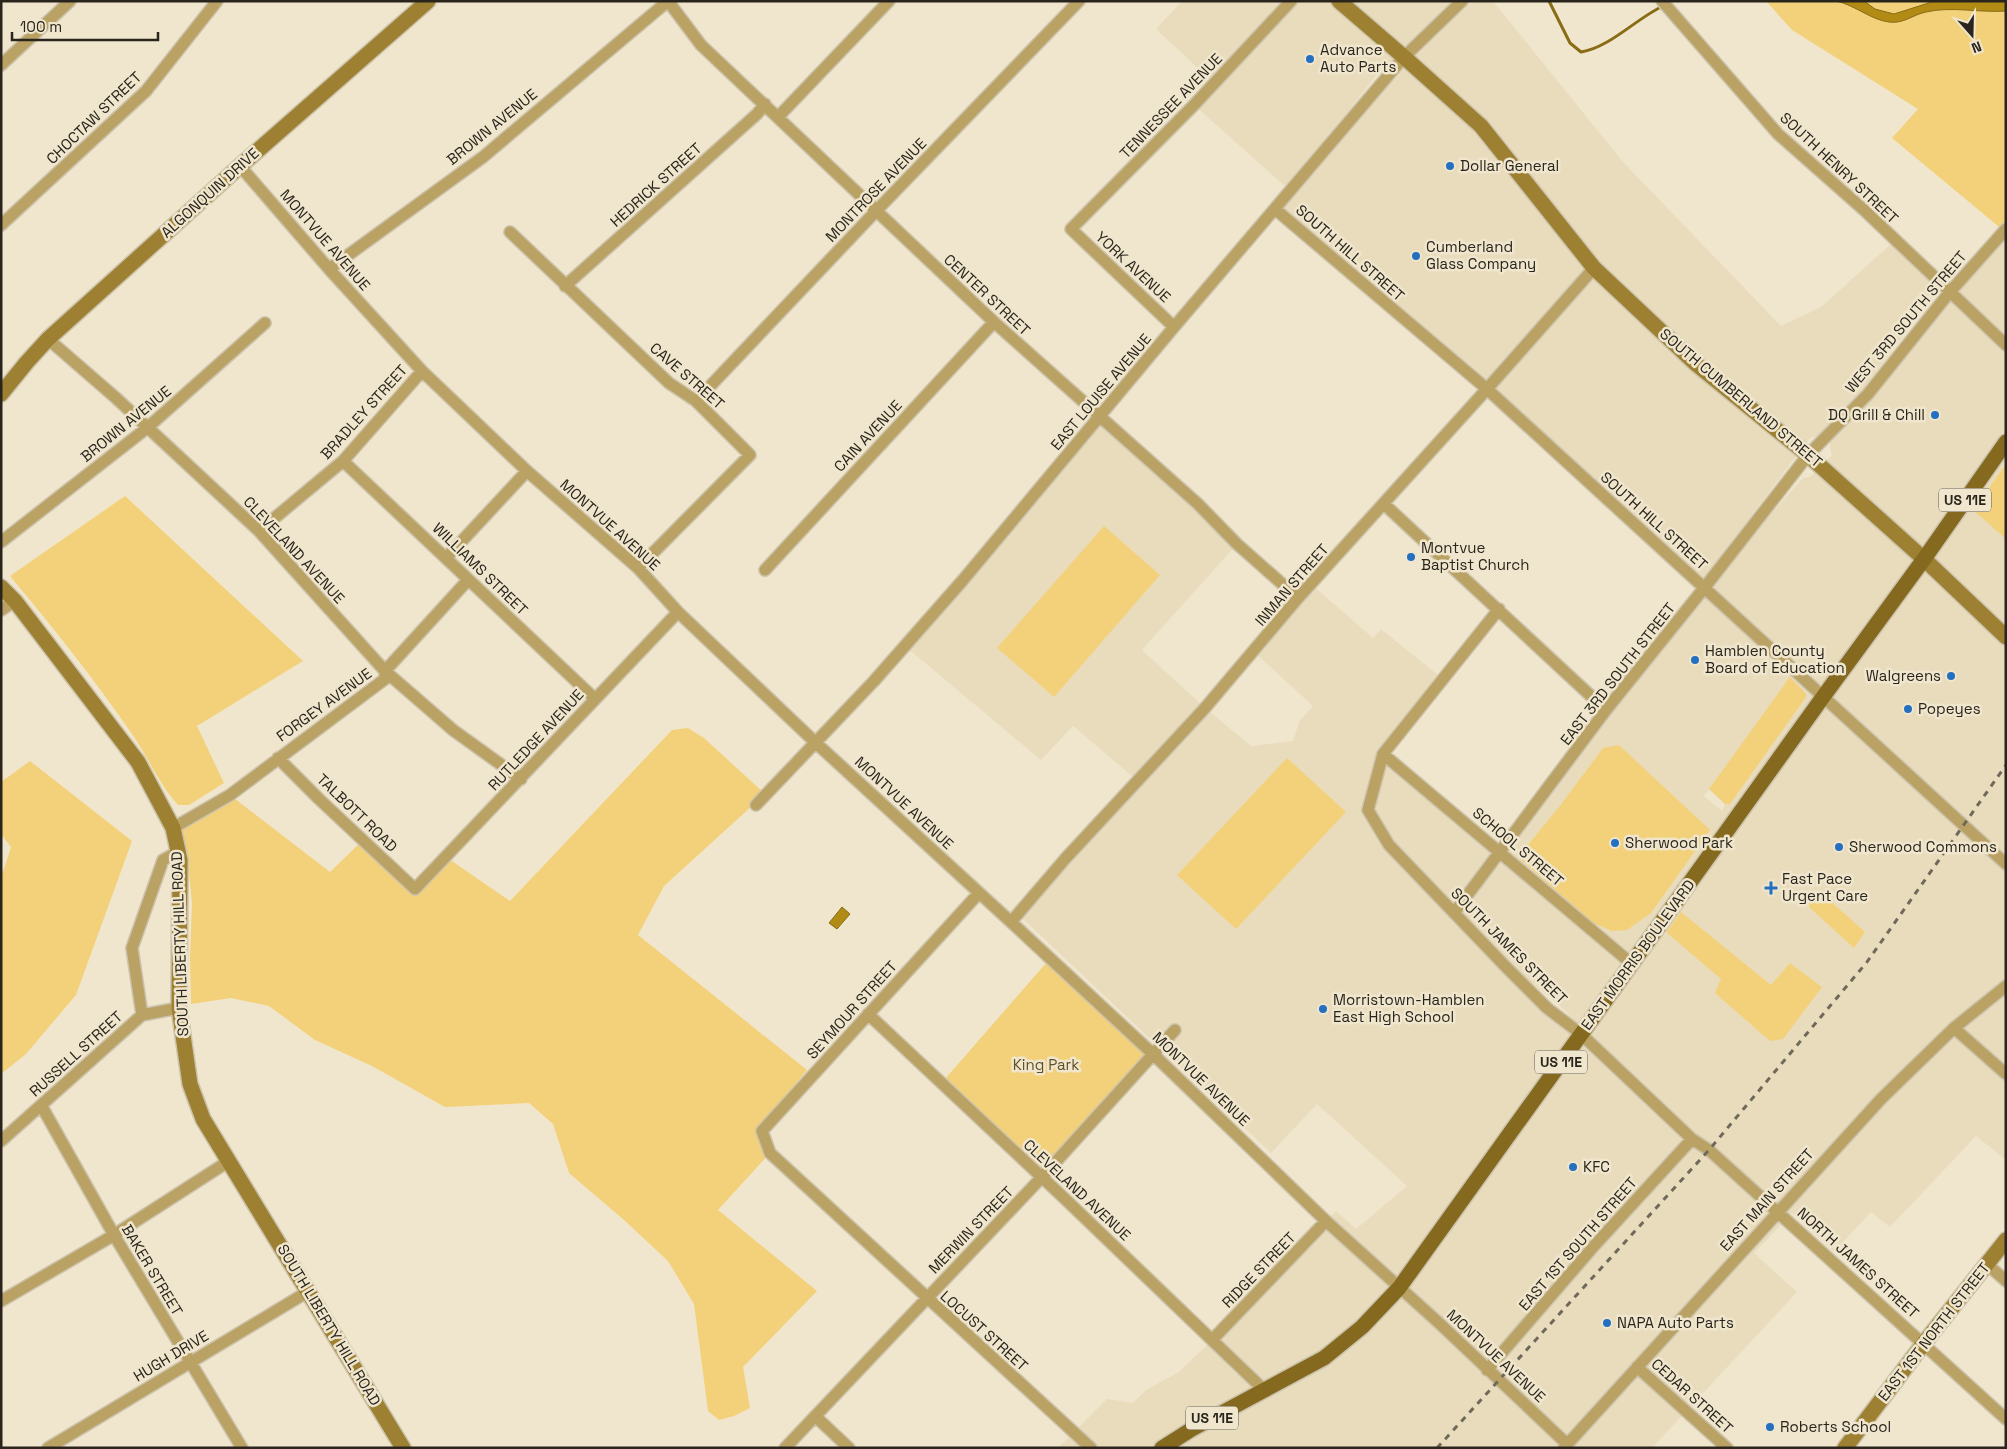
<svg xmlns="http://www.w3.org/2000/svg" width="2007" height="1449" font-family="'Space Grotesk',sans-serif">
  <rect width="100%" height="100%" fill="#f0e6cd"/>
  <!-- built -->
  <path fill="#e9dcbc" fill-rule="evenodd" d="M 1182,1 L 1493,1 L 1623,162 L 1781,326 L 1821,307 L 1891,244 L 1939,289 L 1853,402 L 1816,437 L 1810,438 L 1704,578 L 1607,489 L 1508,403 L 1481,376 L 1285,210 L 1284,206 L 1381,92 L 1400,74 L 1384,65 L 1346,114 L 1285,186 L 1194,105 L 1214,83 L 1156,29 Z
    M 2006,233 L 2006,1160 L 1976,1136 L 1890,1227 L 1871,1212 L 1834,1252 L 1792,1213 L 1754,1253 L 1797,1292 L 1652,1448 L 1058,1448 L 1107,1399 L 1133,1403 L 1146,1390 L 1179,1372 L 1210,1342 L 1336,1211 L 1356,1229 L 1407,1186 L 1317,1104 L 1271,1153 L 1018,914 L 1138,781 L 1073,726 L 1041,760 L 905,646 L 1099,416 L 1237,544 L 1142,650 L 1205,708 L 1251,746 L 1293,741 L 1300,720 L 1313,706 L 1253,651 L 1311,584 L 1373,638 L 1381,629 L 1443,679 L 1384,754 L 1501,851 L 1697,597 L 1803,478 L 1810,477 L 1832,455 L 1830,448 L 1830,443 ZM 1709,789 L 1725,804 L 1722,811 L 1704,796 ZM 1534,984 L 1569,1014 L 1572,1027 L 1529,990 Z"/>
  <!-- green -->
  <path fill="#f3d17a" d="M 1766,1 L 2006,1 L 2006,229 L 2004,231 L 1892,138 L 1918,109 L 1792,30 Z
    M 2006,464 L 2006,539 L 1973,510 Z
    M 125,496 L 303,661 L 197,726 L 224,783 L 189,805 L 178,805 C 159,784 148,757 132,734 C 94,679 53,627 10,576 Z
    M 1104,526 L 1160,575 L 1054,697 L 997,648 Z
    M 1790,677 L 1806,694 L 1806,697 L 1730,804 L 1725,804 L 1709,789 Z
    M 688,728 L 704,738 L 765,794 L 664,886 L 638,935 L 807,1070 L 779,1104 L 762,1131 L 770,1153 L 718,1210 L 817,1291 L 743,1367 L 750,1408 L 734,1416 L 719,1420 L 708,1411 L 694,1304 L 668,1261 L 624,1220 L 569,1173 L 553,1124 L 529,1103 L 445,1107 L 372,1066 L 315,1040 L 269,1006 L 231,998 L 191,1004 L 190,957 L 192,903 L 187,854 L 180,824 L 230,795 L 330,872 L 363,840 L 415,889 L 446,857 L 510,901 L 672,730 Z
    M 1619,745 L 1710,830 L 1651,913 L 1627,930 L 1612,931 L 1593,923 L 1518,857 L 1559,807 L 1603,748 Z
    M 1287,758 L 1346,812 L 1236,929 L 1177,875 Z
    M 30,761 L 132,841 L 76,995 L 26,1054 L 1,1074 L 1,878 L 11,847 L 1,834 L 1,782 Z
    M 1820,892 L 1865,932 L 1854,948 L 1809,907 L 1810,903 Z
    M 1681,912 L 1771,985 L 1790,963 L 1822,987 L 1783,1039 L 1770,1041 L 1715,993 L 1721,979 L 1666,932 Z
    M 1047,962 L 1145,1055 L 1040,1169 L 945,1079 Z"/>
  <!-- water -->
  <path fill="#b18b14" stroke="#886c16" d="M 1836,1 L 1864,1 L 1875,9 L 1894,14 L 1935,1 L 2006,1 L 2006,11 C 1979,13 1952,6 1926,12 C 1912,15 1904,24 1889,22 C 1871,20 1855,5 1836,1 Z
    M 842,907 L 850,914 L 837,929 L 829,923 Z"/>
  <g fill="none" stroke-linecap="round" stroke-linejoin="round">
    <!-- stream -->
    <path stroke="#886c16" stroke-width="3" d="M 1549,1 L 1570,43 L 1581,52 C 1609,48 1637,18 1663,6"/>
    <defs>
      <path id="street" d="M 668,1 L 701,45 L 994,322 L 1198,504 L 1237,544 L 1298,598
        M 1662,1 L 1778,134 L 1864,210 L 2006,345
        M 1,65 L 70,1
        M 778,117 L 889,1
        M 240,166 L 329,269 L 422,371 L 527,471 L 638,568 L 678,612 L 816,743 L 1011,922 L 1154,1055 L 1326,1221 L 1439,1323 L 1567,1444
        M 1275,209 L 1487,389 L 2006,864
        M 1,225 L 146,91 L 217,1
        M 510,232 L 669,383 L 696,401 L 750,455 L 638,568
        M 329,269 L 483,157 L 668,1
        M 565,286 L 757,114 L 765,104
        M 1174,327 L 1071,229 L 1194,105 L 1291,1
        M 48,339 L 116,398 L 259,531 L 385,671 L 453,730 L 521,779
        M 696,401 L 877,210 L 1079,1
        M 343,461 L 595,699
        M 1384,504 L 1606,710
        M 259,531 L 343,461 L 422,371
        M 1,542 L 147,428 L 265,323
        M 447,557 L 527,471
        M 765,570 L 994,322
        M 1499,609 L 1383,754 L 1368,810 L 1389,845 L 1506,967 L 1547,1008 L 1581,1034 L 1692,1139 L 1709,1150 L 2006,1419
        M 1,610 L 15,601
        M 1383,754 L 1632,964
        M 278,758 L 319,799 L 415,889 L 678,612
        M 756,805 L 874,681 L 963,580 L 1174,327 L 1404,57 L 1462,1
        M 173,828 L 230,795 L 385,679 L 385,671 L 468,580
        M 979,893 L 762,1131 L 770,1153 L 1091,1448
        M 1454,913 L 1606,710 L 1705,587 L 1808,455 L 1868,394 L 1949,293 L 2006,229
        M 1011,922 L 1065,859 L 1205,708 L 1298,598 L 1487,389 L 1594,268
        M 868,1014 L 1063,1197 L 1263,1389
        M 142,1015 L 132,948 L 163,860 L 178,852
        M 1954,1028 L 2006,1074
        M 41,1105 L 114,1235 L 242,1448
        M 1,1141 L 142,1015 L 179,1008
        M 1987,1264 L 2006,1281
        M 1,1301 L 114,1235 L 229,1161
        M 1213,1339 L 1326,1221
        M 1637,1367 L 1727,1448
        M 1487,1370 L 1594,1246 L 1692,1139
        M 815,1416 L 849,1448
        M 48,1448 L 309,1291
        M 785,1448 L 1042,1177 L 1175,1030
        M 1564,1448 L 1881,1099 L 1954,1028 L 2006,986"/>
      <path id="secondary" d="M 1339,1 L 1404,57 L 1481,126 L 1594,268 L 1696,364 L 1808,455 L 1924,559 L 2006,637
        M 1,394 L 27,362 L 48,339 L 240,166 L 428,1
        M 1,587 L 15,601 L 138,762 L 173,828 L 180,860 L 179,1008 L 190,1084 L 203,1119 L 403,1448
        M 1845,1448 L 1924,1343 L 2006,1240"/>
      <path id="primary" d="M 1162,1448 L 1192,1429 L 1324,1358 L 1362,1327 L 1399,1288 L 1823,697 L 1924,559 L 2006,442"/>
    </defs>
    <!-- street casing -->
    <use href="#street" stroke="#ccc3ad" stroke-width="14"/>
    <!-- secondary casing -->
    <use href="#secondary" stroke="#ccc3ad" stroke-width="18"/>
    <!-- primary casing -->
    <use href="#primary" stroke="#ccc3ad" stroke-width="18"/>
    <!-- street -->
    <use href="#street" stroke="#baa264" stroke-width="11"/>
    <!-- secondary -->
    <use href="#secondary" stroke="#9d8031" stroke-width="15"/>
    <!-- primary -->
    <use href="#primary" stroke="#84691e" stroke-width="15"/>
    <!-- rail -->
    <path stroke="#6f695a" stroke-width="3" stroke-dasharray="6 6" stroke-linecap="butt" d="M 1437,1448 L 1709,1150 L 1867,962 L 2006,765"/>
  </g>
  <!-- markers -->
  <g fill="#246fbf" stroke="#f0e6cd" stroke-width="2">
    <circle cx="1310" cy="59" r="5"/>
    <circle cx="1450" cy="166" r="5"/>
    <circle cx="1416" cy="256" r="5"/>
    <circle cx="1935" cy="415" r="5"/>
    <circle cx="1411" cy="557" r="5"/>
    <circle cx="1695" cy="660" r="5"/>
    <circle cx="1951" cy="676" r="5"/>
    <circle cx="1908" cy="709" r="5"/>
    <circle cx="1615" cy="843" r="5"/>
    <circle cx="1839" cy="847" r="5"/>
    <path d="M1768.5 880.5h5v5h5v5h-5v5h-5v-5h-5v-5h5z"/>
    <circle cx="1323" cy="1009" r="5"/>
    <circle cx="1573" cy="1167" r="5"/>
    <circle cx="1607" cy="1323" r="5"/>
    <circle cx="1770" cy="1427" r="5"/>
  </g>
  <g text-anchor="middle" stroke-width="5" stroke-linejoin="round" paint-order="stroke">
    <!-- shield labels -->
    <g fill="#f0e6cd" stroke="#655f51" stroke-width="1">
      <rect x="1939" y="488.5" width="52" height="23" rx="4"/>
      <rect x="1535" y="1050.5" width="52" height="23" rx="4"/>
      <rect x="1186" y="1406.5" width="52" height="23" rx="4"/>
    </g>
    <g font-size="14" font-weight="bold" fill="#29251c">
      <text x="1965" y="505">US 11E</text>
      <text x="1561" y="1067">US 11E</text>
      <text x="1212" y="1423">US 11E</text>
    </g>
    <!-- poi labels -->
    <g font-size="15" fill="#29251c" stroke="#f0e6cd" text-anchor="start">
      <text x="1320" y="55">Advance<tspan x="1320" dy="17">Auto Parts</tspan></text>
      <text x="1460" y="171">Dollar General</text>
      <text x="1426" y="252">Cumberland<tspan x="1426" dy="17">Glass Company</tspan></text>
      <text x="1925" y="420" text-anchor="end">DQ Grill &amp; Chill</text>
      <text x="1421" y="553">Montvue<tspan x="1421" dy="17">Baptist Church</tspan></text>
      <text x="1705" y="656">Hamblen County<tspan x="1705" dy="17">Board of Education</tspan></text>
      <text x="1941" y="681" text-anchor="end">Walgreens</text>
      <text x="1918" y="714">Popeyes</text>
      <text x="1625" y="848">Sherwood Park</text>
      <text x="1849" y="852">Sherwood Commons</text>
      <text x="1782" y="884">Fast Pace<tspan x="1782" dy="17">Urgent Care</tspan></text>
      <text x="1333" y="1005">Morristown-Hamblen<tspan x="1333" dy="17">East High School</tspan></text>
      <text x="1583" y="1172">KFC</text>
      <text x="1617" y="1328">NAPA Auto Parts</text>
      <text x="1780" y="1432">Roberts School</text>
    </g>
    <!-- street labels -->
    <g font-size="15" fill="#29251c" stroke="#f0e6cd">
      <text transform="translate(1171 106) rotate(-46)" y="5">TENNESSEE AVENUE</text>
      <text transform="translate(94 118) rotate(-44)" y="5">CHOCTAW STREET</text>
      <text transform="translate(492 127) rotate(-39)" y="5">BROWN AVENUE</text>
      <text transform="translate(1839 168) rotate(43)" y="5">SOUTH HENRY STREET</text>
      <text transform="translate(656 185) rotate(-42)" y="5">HEDRICK STREET</text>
      <text transform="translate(876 190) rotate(-46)" y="5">MONTROSE AVENUE</text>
      <text transform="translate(210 193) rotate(-42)" y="5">ALGONQUIN DRIVE</text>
      <text transform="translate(325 240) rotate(49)" y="5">MONTVUE AVENUE</text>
      <text transform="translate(1350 253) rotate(41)" y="5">SOUTH HILL STREET</text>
      <text transform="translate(1133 267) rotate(43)" y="5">YORK AVENUE</text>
      <text transform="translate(987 295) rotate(43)" y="5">CENTER STREET</text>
      <text transform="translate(1906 322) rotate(-50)" y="5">WEST 3RD SOUTH STREET</text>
      <text transform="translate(687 376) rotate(41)" y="5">CAVE STREET</text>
      <text transform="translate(1101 392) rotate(-50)" y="5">EAST LOUISE AVENUE</text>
      <text transform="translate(1741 398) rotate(40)" y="5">SOUTH CUMBERLAND STREET</text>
      <text transform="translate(364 412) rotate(-48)" y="5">BRADLEY STREET</text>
      <text transform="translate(126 424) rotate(-39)" y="5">BROWN AVENUE</text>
      <text transform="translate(868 436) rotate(-47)" y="5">CAIN AVENUE</text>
      <text transform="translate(1654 521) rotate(42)" y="5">SOUTH HILL STREET</text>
      <text transform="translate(610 525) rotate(42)" y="5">MONTVUE AVENUE</text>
      <text transform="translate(294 550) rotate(47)" y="5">CLEVELAND AVENUE</text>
      <text transform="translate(480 569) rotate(44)" y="5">WILLIAMS STREET</text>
      <text transform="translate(1292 585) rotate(-49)" y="5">INMAN STREET</text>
      <text transform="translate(1618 674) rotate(-52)" y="5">EAST 3RD SOUTH STREET</text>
      <text transform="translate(324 705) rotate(-36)" y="5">FORGEY AVENUE</text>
      <text transform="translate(536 740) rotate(-47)" y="5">RUTLEDGE AVENUE</text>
      <text transform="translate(904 803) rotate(43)" y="5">MONTVUE AVENUE</text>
      <text transform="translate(357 813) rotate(44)" y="5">TALBOTT ROAD</text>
      <text transform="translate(1518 847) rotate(40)" y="5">SCHOOL STREET</text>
      <text transform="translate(180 944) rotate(-92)" y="5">SOUTH LIBERTY HILL ROAD</text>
      <text transform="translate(1509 946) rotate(45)" y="5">SOUTH JAMES STREET</text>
      <text transform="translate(1638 955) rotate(-54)" y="5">EAST MORRIS BOULEVARD</text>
      <text transform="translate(852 1010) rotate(-48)" y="5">SEYMOUR STREET</text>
      <text transform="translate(76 1054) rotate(-42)" y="5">RUSSELL STREET</text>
      <text transform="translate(1201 1079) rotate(44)" y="5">MONTVUE AVENUE</text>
      <text transform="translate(1077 1190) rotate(43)" y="5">CLEVELAND AVENUE</text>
      <text transform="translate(1767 1200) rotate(-48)" y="5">EAST MAIN STREET</text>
      <text transform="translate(971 1230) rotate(-46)" y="5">MERWIN STREET</text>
      <text transform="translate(1578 1244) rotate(-49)" y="5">EAST 1ST SOUTH STREET</text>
      <text transform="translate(1858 1263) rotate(42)" y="5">NORTH JAMES STREET</text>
      <text transform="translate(152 1270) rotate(59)" y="5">BAKER STREET</text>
      <text transform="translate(1259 1270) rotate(-46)" y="5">RIDGE STREET</text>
      <text transform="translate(329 1325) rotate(59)" y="5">SOUTH LIBERTY HILL ROAD</text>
      <text transform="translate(984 1331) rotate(42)" y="5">LOCUST STREET</text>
      <text transform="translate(1934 1332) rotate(-52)" y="5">EAST 1ST NORTH STREET</text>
      <text transform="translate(171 1356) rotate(-31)" y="5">HUGH DRIVE</text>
      <text transform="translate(1496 1356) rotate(43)" y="5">MONTVUE AVENUE</text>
      <text transform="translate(1692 1396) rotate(42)" y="5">CEDAR STREET</text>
    </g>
    <!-- park labels -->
    <g font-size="15" fill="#605026" stroke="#f0e6cd">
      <text x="1046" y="1070">King Park</text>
    </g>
  </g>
  <!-- border -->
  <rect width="2007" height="1449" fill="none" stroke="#29251c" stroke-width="5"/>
  <!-- north arrow -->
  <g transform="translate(1972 35) rotate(160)" stroke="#f0e6cd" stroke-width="4" paint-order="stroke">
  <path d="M0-4L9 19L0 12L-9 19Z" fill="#29251c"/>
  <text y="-8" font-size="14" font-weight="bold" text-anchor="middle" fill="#29251c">N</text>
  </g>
  <!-- scale -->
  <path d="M12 32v8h146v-8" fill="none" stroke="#29251c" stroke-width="2.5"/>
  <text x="20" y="32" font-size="15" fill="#29251c" stroke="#f0e6cd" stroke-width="4" paint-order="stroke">100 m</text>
</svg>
